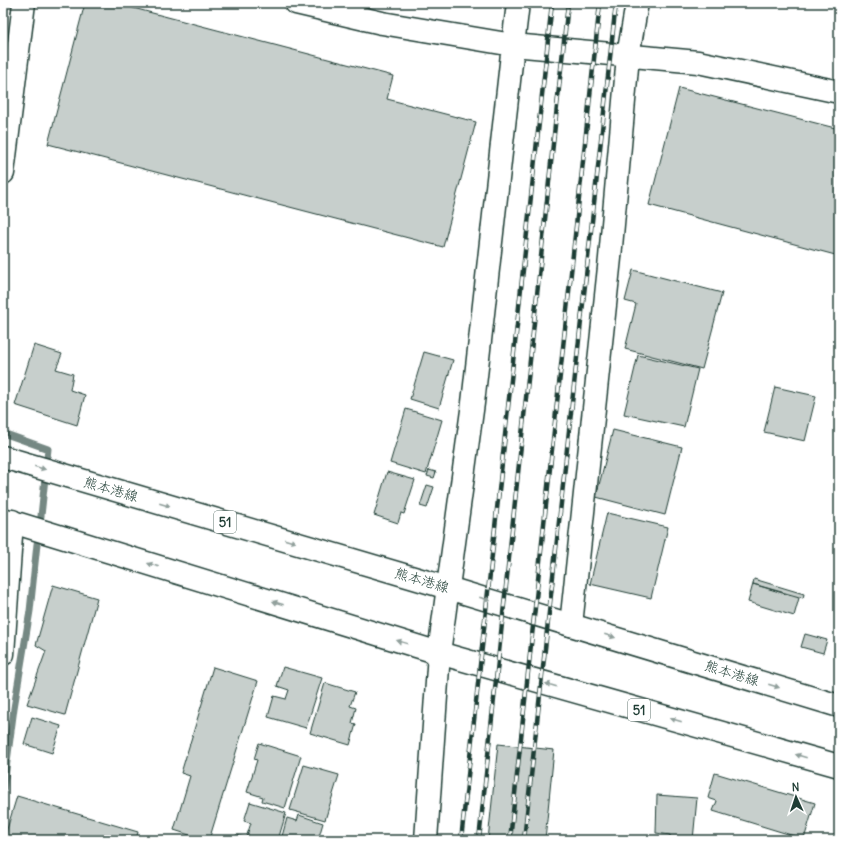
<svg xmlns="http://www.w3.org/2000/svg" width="842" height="843" font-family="Delius,'Klee One',sans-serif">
  <rect width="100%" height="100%" fill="#fff"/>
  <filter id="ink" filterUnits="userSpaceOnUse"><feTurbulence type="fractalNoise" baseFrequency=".025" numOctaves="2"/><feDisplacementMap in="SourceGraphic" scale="8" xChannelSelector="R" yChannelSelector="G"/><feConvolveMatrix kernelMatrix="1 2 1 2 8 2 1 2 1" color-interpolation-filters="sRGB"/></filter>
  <g filter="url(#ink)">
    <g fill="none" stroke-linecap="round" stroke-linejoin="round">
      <!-- stream -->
      <path stroke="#758883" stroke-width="7" d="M 3,433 L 48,449 L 41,516
        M 3,792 L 14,708 L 30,611 L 37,544"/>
    </g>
    <!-- building -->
    <path fill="#c7cfcc" stroke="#1f3d34" d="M 85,3 L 114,3 L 393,76 L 387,99 L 476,122 L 443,247 L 48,144 Z
      M 679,88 L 839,129 L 839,256 L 649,205 Z
      M 633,270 L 722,293 L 702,369 L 625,349 L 636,304 L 625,301 Z
      M 34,345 L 62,354 L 56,369 L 73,374 L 70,390 L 85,395 L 77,425 L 15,405 Z
      M 424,352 L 453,360 L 439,408 L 410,399 Z
      M 638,355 L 698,369 L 684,427 L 624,414 Z
      M 775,387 L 816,396 L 805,441 L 764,432 Z
      M 406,409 L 442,420 L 426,474 L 390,463 Z
      M 613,430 L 682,447 L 665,515 L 596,497 Z
      M 429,470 L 436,472 L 434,478 L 427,476 Z
      M 387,472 L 415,480 L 404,514 L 401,513 L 398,523 L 374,515 Z
      M 427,485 L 434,487 L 427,508 L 420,506 Z
      M 607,513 L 668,527 L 651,598 L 590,584 Z
      M 754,579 L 804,594 L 803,598 L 753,584 Z
      M 753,584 L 799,598 L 794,616 L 748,602 Z
      M 53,585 L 97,598 L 65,715 L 27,704 L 46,651 L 36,645 Z
      M 805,634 L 827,640 L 823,653 L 801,647 Z
      M 213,667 L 258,681 L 209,840 L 205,840 L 174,830 L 190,776 L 181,773 Z
      M 283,667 L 322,678 L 306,728 L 268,717 L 274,696 L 286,699 L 289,690 L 277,686 Z
      M 325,683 L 355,692 L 350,706 L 356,708 L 352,723 L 356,724 L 350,745 L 310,733 Z
      M 32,717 L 61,726 L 52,753 L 24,744 Z
      M 259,743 L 301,756 L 285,808 L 262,801 L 263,797 L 247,792 L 257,760 L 254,759 Z
      M 498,744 L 554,750 L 545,840 L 488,840 Z
      M 304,765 L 339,775 L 325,820 L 290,810 Z
      M 715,773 L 815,803 L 804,839 L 713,811 L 717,801 L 708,798 Z
      M 657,795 L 697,798 L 693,840 L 670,838 L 670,835 L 656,833 Z
      M 17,796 L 138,832 L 136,840 L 4,839 Z
      M 250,802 L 286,813 L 278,840 L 235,840 L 236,835 L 246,838 L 251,823 L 244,821 Z
      M 299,815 L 323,823 L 318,840 L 320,840 L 281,840 L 287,818 L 297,821 Z"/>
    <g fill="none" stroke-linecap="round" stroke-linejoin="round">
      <defs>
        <path id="street" d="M 513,45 L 518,3
          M 3,173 L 24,3
          M 571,625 L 610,258 L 628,56 L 637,3
          M 3,654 L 12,521
          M 426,840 L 439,653"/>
        <path id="secondary" d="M 296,3 L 382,23 L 513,45 L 698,62 L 839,92
          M 439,653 L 473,403 L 513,45"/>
        <path id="primary" d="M 3,457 L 448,588 L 839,706
          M 3,519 L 439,653 L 839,766"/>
      </defs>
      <!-- street casing -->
      <use href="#street" stroke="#1f3d34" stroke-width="25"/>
      <!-- secondary casing -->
      <use href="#secondary" stroke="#1f3d34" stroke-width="25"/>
      <!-- primary casing -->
      <use href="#primary" stroke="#1f3d34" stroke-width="25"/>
      <!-- street -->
      <use href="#street" stroke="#fff" stroke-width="22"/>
      <!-- secondary -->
      <use href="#secondary" stroke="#fff" stroke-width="22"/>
      <!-- primary -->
      <use href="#primary" stroke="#fff" stroke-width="22"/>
      <defs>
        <path id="rail" d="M 461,840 L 552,3
          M 479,840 L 568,3
          M 510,840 L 600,3
          M 524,840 L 616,3"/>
      </defs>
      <!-- rail casing -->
      <use href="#rail" stroke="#1f3d34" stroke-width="4.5"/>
      <!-- rail -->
      <use href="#rail" stroke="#fff" stroke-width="3" stroke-dasharray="9" stroke-linecap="butt"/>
    </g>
    <!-- one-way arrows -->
    <defs><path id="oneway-solid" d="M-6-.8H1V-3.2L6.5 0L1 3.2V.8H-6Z"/></defs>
    <g fill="#8f9e9a">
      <use href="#oneway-solid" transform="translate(40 468) rotate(16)"/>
      <use href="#oneway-solid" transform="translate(165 505) rotate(16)"/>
      <use href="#oneway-solid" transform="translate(290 541) rotate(16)"/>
      <use href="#oneway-solid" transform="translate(153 565) rotate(-163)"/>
      <use href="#oneway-solid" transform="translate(485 599) rotate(17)"/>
      <use href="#oneway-solid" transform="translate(278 603) rotate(-163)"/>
      <use href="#oneway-solid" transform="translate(610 636) rotate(17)"/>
      <use href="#oneway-solid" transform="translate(402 642) rotate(-163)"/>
      <use href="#oneway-solid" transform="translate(551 685) rotate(-164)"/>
      <use href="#oneway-solid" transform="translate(774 686) rotate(17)"/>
      <use href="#oneway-solid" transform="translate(676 720) rotate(-164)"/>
      <use href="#oneway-solid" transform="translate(801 756) rotate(-164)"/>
    </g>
  </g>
  <g text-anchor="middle" stroke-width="3.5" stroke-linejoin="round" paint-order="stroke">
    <!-- shield labels -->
    <g fill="#fff" stroke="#627771" stroke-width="1">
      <rect x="214" y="511" width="22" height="22" rx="3"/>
      <rect x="628" y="699" width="22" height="22" rx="3"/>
    </g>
    <g font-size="13" font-weight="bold" fill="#1f3d34">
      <text x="225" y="527">51</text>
      <text x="639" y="715">51</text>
    </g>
    <!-- street labels -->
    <g font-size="14" fill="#1f3d34" stroke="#fff">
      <text transform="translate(111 489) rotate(16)" y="5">熊本港線</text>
      <text transform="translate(422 580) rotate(16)" y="5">熊本港線</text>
      <text transform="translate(732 673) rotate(17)" y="5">熊本港線</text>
    </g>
  </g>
  <!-- margin -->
  <rect width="842" height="843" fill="none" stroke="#fff" stroke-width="16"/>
  <rect x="8" y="8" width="826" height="827" fill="none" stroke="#1f3d34" stroke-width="1.5" filter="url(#ink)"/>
  <!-- north arrow -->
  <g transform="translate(796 797) rotate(357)" stroke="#ffffff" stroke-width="3" paint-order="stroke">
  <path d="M0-3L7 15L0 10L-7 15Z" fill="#1f3d34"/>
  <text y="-6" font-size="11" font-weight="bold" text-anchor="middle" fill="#1f3d34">N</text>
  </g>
</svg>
